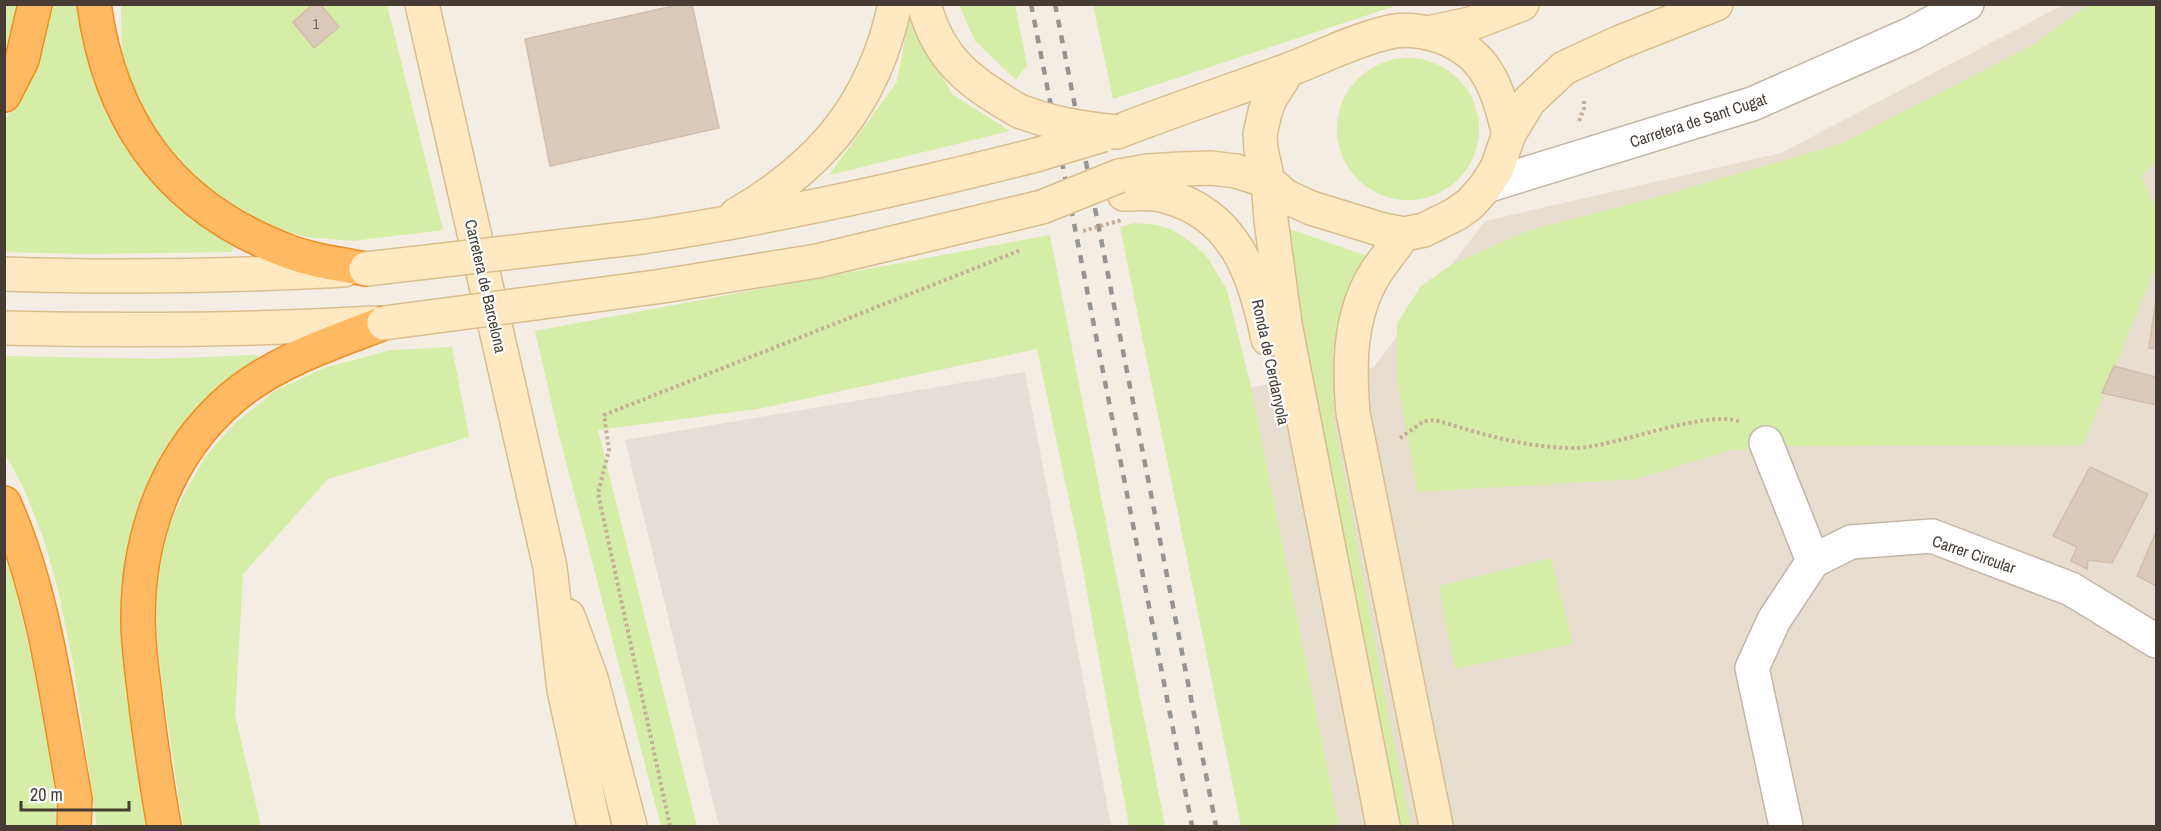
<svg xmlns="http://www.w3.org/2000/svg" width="2161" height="831" font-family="'Archivo Narrow',sans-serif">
  <rect width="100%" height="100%" fill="#f4ede3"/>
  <!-- residential -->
  <path fill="#e8ded0" d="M 2063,5 L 2156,5 L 2156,826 L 1339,826 L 1251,387 L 1373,368 L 1485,221 L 1781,153 Z"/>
  <!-- industrial -->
  <path fill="#e5ded8" d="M 1025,372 L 1111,826 L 719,826 L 625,440 Z"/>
  <!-- green -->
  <path fill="#d5eda6" d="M 5,5 L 19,5 L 10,48 L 5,60 Z
    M 49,5 L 82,5 L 121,137 L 142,169 L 189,216 L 234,244 L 232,252 L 83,254 L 5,252 L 4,121 L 17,101 Z
    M 121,5 L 387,5 L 443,230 L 352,241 L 306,237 L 270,226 L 242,214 L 212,196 L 156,139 L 136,98 L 122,52 Z
    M 959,5 L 1015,5 L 1027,65 L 1016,80 L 975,41 Z
    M 1093,5 L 1093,4 L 1398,5 L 1113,99 Z
    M 2088,5 L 2156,5 L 2156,162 L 2141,176 L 2156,209 L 2156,266 L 2083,445 L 1796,446 L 1731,450 L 1636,479 L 1418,492 L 1397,379 L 1397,323 L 1421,286 L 1451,265 L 1527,231 L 1664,195 L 1840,144 L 2031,46 Z
    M 909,17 L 952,94 L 1010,131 L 829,175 L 897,82 Z
    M1337 129a71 71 0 1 1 142 0a71 71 0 1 1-142 0Z
    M 1134,223 L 1157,225 L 1172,230 L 1191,242 L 1207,257 L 1227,290 L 1251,387 L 1339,826 L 1241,826 L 1120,227 Z
    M 1287,228 L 1367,256 L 1342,304 L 1333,353 L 1334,418 L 1385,698 L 1411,826 L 1395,826 L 1320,460 Z
    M 1050,235 L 1165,826 L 1129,826 L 1078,542 L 1037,349 L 757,409 L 598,430 L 697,826 L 661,826 L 558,431 L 535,331 Z
    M 452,347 L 469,437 L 328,479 L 243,574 L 235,715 L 261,826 L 183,826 L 163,692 L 156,629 L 156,592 L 166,531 L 183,496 L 206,456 L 234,424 L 275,391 L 324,368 L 391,350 Z
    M 258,355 L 259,362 L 158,467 L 139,509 L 128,556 L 150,826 L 97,826 L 73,663 L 57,585 L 42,534 L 24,489 L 5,454 L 5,356 L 154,359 Z
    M 4,554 L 16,590 L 33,666 L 54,776 L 56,826 L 5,826 Z
    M 1551,558 L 1573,644 L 1455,669 L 1439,586 Z"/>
  <!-- building -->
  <path fill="#dacaba" stroke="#d2beaa" stroke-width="1.5" d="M 313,4 L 320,4 L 339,27 L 314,48 L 293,22 Z
    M 682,4 L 692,4 L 719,128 L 550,166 L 525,39 Z
    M 2156,298 L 2156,349 L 2149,348 Z
    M 2114,366 L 2156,377 L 2156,405 L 2102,393 Z
    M 2090,467 L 2148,494 L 2112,563 L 2088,560 L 2087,569 L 2071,561 L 2077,547 L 2053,536 Z
    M 2156,532 L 2156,586 L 2137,576 Z"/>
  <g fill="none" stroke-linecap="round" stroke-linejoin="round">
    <defs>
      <path id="street" d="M 1486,186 L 1752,104 L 1911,34 L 1967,4
        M 1766,443 L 1813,561
        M 1786,826 L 1752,668 L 1774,620 L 1813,561 L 1851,542 L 1932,536 L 2071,589 L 2156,641"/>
      <path id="secondary" d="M 422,4 L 550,567 L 564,690 L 594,826
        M 924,4 C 939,61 971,83 1019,111
        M 1428,33 L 1470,24 L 1522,4
        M 1288,70 L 1270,99 L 1265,112 L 1260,134 L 1261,149 L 1268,181 L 1271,220 L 1285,324 L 1383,826
        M 1117,132 C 1173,110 1231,91 1288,70 C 1320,58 1352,41 1386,33 C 1402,28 1423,31 1439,36 C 1488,53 1497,88 1509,134
        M 1119,176 L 1148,171 L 1181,169 L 1211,168 L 1236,171 L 1268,181 L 1285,196 L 1311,208 L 1383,230 L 1404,234 L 1424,230 L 1456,214 L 1470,204 L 1486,186 L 1497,168 L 1509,134 L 1529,101 L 1564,68 L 1618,43 L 1716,4
        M 1124,194 C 1137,194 1152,192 1165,196 C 1235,214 1255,275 1268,339
        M 736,215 C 822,165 874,103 895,4
        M 1404,234 C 1395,246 1385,259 1376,272 C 1349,315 1349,364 1353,413 L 1436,826
        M 642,237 C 775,217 906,188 1036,155
        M 4,274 C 118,278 231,276 344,270
        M 663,286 L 817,261 L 1042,207
        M 4,328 C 128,331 251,330 374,323
        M 568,616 L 591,678 L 630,826"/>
      <path id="highway" d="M 94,4 C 110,122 170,205 282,249 C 308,260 338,264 366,269
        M 4,95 L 22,60 L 35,4
        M 4,503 C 45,595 57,700 75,799 L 74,826
        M 164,826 C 157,786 151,745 146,705 C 143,677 138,648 138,619 C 138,534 167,453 233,397 C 276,361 332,343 384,323"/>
    </defs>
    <!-- street casing -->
    <use href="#street" stroke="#c3b6a8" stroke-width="36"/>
    <!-- secondary casing -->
    <use href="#secondary" stroke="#d9bd8d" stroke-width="36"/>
    <!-- highway casing -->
    <use href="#highway" stroke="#ef8d21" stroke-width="36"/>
    <!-- path -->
    <path stroke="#c4ae94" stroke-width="4" stroke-dasharray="3 3" stroke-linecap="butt" d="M 1579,121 L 1584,108 L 1584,99
      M 1400,438 L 1424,421 L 1435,420 C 1482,434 1526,448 1575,448 C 1617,447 1707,408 1741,422
      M 670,826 L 598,493 L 609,450 L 604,415 L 1021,250"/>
    <!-- street -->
    <use href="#street" stroke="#fff" stroke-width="33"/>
    <!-- secondary -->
    <use href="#secondary" stroke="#ffe9c2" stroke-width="33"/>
    <!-- highway -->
    <use href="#highway" stroke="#ffb963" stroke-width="33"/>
    <!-- rail -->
    <path stroke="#949494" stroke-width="4.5" stroke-dasharray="8 8" stroke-linecap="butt" d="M 1031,4 L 1192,826
      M 1055,4 L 1216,826"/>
    <defs>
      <path id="secondary-bridge" d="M 1019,111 C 1054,124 1080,128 1117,132
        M 1036,155 L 1103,135
        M 1042,207 L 1119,176
        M 366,269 L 642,237
        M 384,323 L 663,286"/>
    </defs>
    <!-- secondary-bridge casing -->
    <use href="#secondary-bridge" stroke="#d9bd8d" stroke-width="36" stroke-linecap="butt"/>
    <!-- path-bridge -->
    <path stroke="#c4ae94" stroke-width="4" stroke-dasharray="3 3" stroke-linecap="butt" d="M 1083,231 L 1122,220"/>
    <!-- secondary-bridge -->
    <use href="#secondary-bridge" stroke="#ffe9c2" stroke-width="33"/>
  </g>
  <g text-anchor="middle" stroke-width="4.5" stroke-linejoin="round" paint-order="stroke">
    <!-- number labels -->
    <g font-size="14" fill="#6b6055">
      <text x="316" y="29">1</text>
    </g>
    <!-- street labels -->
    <g font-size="16" fill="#463c33" stroke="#fff">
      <text transform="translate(1698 120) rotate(-18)" y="6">Carretera de Sant Cugat</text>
      <text transform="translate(486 286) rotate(77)" y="6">Carretera de Barcelona</text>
      <text transform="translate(1271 362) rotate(78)" y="6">Ronda de Cerdanyola</text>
      <text transform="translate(1974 554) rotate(19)" y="6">Carrer Circular</text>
    </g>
  </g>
  <!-- border -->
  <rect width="2161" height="831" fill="none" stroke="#463c33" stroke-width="12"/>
  <!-- scale -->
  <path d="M21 801v9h108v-9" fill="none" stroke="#463c33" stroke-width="3"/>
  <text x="30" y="801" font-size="18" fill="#463c33" stroke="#ffffff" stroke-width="4.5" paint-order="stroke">20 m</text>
</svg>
